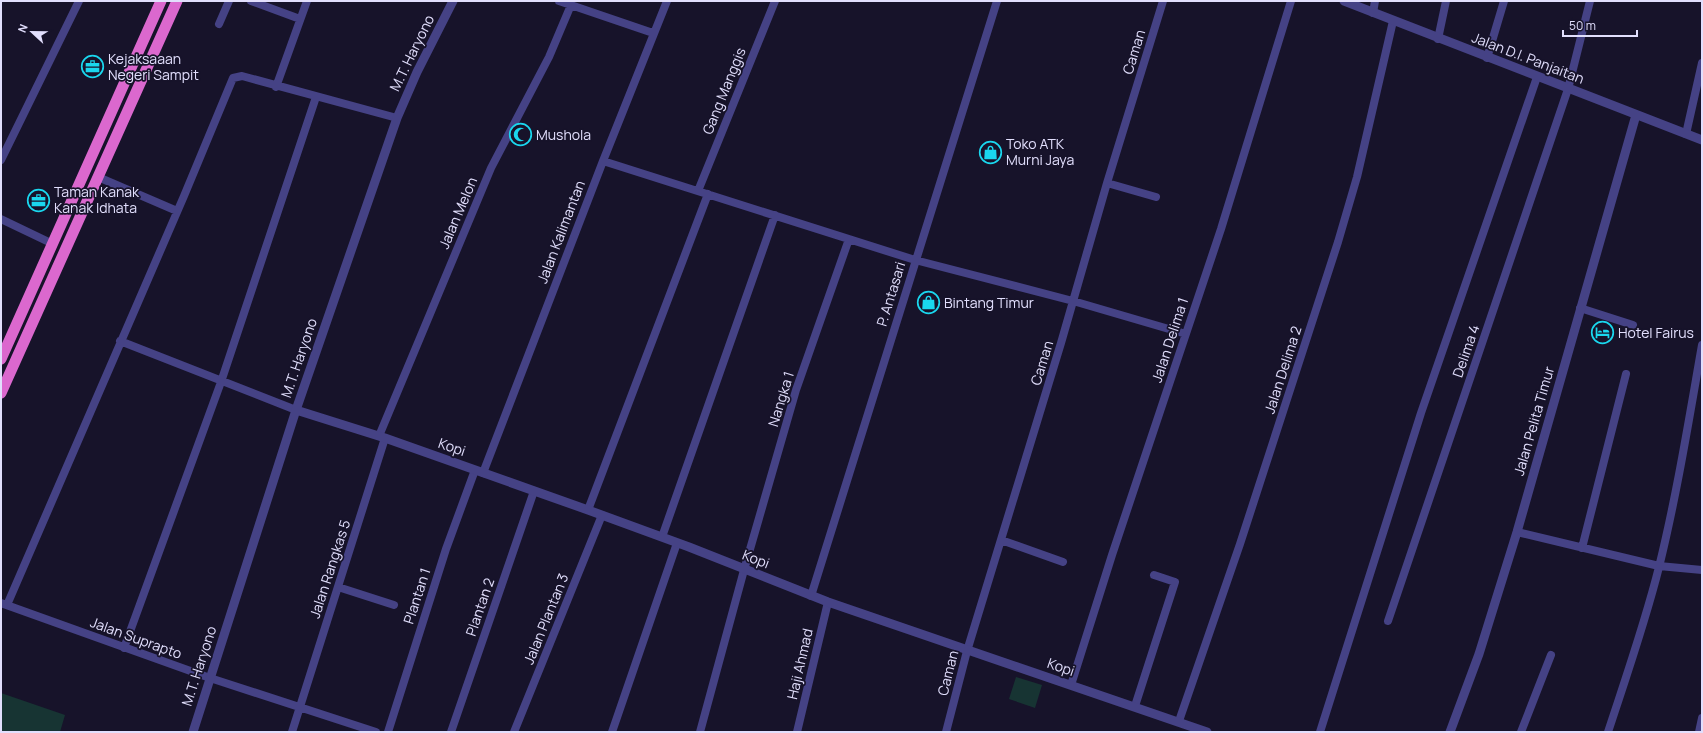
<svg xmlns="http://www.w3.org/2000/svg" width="1703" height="733" font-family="Manrope,sans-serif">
  <rect width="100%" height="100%" fill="#17132a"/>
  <!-- green -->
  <path fill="#173433" d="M 1016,677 L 1042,685 L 1035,708 L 1009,699 Z
    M 1,693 L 65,715 L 60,732 L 1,732 Z"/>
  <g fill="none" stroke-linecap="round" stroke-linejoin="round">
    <!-- minor -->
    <path stroke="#454285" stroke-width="8" d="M 251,1 L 300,19
      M 559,1 L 653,33
      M 1373,13 L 1375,1
      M 219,24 L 229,1
      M 1438,39 L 1446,1
      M 1487,58 L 1504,1
      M 276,87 L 307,1
      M 1686,134 L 1702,63
      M 1,160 L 79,1
      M 603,161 L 915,260 L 1073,301 L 1186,334
      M 98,177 L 177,211
      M 1107,183 L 1156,197
      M 698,191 L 775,1
      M 1,219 L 53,244
      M 1580,308 L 1633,325
      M 120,341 L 296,410
      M 379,436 L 491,168 L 549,57 L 571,5
      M 483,473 L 603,161 L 667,1
      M 588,510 L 708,194
      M 1517,532 L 1659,566 L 1702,570
      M 662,537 L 775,215
      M 1001,540 L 1063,562
      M 1582,548 L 1626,374
      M 338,587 L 394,605
      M 811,596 L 997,1
      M 1,603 L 210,678 L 376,732
      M 7,605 L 184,196 L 233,78 L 242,76 L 397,118
      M 1388,621 L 1568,89 L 1590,1
      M 124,648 L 221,382 L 316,97
      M 1071,685 L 1112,555 L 1221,229 L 1291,1
      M 1135,706 L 1175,582 L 1154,575
      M 1179,721 L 1240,544 L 1338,242 L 1357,177 L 1393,21
      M 292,732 L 385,438
      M 388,732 L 446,549 L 475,470
      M 451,732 L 534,491
      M 514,732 L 602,515
      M 612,732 L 677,543
      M 700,732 L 744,570 L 796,390 L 849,239
      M 797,732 L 828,602
      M 946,732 L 967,651 L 1061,343 L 1107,183 L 1163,1
      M 1320,732 L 1421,413 L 1537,77
      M 1521,732 L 1551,655
      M 1608,732 C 1626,677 1645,623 1659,567 C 1677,494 1689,419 1702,345
      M 1699,732 L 1702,718"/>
    <!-- tertiary -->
    <path stroke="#454285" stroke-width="9" d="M 1344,1 L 1702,140
      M 296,410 L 385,438 L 588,510 L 689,547 L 828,602 L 1207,732
      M 193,732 L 296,410 L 397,118 L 417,72 L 453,1
      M 1450,732 L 1479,654 L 1517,532 L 1636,115"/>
    <!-- trunk -->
    <path stroke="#db68ce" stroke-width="11" d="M 1,359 L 161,1
      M 1,393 L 177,1"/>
  </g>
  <!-- icons -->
  <defs>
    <symbol id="office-ring" viewBox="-11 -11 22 22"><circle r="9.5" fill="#17132a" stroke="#1ad7ee" stroke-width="1.5"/><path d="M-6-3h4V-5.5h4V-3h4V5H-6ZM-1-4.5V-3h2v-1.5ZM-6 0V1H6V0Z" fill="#1ad7ee"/></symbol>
    <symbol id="mosque-ring" viewBox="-11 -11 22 22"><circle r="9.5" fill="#17132a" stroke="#1ad7ee" stroke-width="1.5"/><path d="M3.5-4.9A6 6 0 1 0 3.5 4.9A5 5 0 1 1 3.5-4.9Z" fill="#1ad7ee"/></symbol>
    <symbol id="shop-ring" viewBox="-11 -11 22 22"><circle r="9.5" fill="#17132a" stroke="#1ad7ee" stroke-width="1.5"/><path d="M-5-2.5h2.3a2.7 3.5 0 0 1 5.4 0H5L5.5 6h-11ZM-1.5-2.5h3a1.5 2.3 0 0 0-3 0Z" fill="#1ad7ee"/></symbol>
    <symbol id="hotel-ring" viewBox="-11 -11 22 22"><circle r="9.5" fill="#17132a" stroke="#1ad7ee" stroke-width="1.5"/><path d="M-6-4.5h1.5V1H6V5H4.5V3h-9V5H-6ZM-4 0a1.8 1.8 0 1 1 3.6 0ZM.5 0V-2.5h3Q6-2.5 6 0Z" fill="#1ad7ee"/></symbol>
  </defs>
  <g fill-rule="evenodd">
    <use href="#office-ring" x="80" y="54" width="25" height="25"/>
    <use href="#mosque-ring" x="508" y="122" width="25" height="25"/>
    <use href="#shop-ring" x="978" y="140" width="25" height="25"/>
    <use href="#office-ring" x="26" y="188" width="25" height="25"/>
    <use href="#shop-ring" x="916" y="290" width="25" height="25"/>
    <use href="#hotel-ring" x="1590" y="320" width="25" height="25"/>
  </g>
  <g text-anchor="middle" stroke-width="3.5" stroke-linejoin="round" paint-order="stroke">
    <!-- street labels -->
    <g font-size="14" fill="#e2dffd" stroke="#17132a">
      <text transform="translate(1134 52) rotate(-73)" y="5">Caman</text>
      <text transform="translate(412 53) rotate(-64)" y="5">M.T. Haryono</text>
      <text transform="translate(1528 58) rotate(21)" y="5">Jalan D.I. Panjaitan</text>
      <text transform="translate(724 91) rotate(-68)" y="5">Gang Manggis</text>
      <text transform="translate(458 213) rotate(-67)" y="5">Jalan Melon</text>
      <text transform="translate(561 232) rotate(-69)" y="5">Jalan Kalimantan</text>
      <text transform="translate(891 294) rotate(-73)" y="5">P. Antasari</text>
      <text transform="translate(1170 340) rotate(-72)" y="5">Jalan Delima 1</text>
      <text transform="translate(1466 351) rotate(-71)" y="5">Delima 4</text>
      <text transform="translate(299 358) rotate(-71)" y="5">M.T. Haryono</text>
      <text transform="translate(1042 363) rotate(-73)" y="5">Caman</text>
      <text transform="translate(1283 370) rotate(-72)" y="5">Jalan Delima 2</text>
      <text transform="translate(781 399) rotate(-73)" y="5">Nangka 1</text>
      <text transform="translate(1534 421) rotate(-74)" y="5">Jalan Pelita Timur</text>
      <text transform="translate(452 447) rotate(19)" y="5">Kopi</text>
      <text transform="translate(756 559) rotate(21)" y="5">Kopi</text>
      <text transform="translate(330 569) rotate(-72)" y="5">Jalan Rangkas 5</text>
      <text transform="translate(417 596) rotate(-72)" y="5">Plantan 1</text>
      <text transform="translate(480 607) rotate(-71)" y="5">Plantan 2</text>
      <text transform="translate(546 619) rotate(-68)" y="5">Jalan Plantan 3</text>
      <text transform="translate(136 638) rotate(20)" y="5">Jalan Suprapto</text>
      <text transform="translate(800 664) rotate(-77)" y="5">Haji Ahmad</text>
      <text transform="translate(199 666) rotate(-72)" y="5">M.T. Haryono</text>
      <text transform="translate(1061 667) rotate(19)" y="5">Kopi</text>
      <text transform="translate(948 673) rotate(-76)" y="5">Caman</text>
    </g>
    <!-- poi labels -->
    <g font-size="14" fill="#e2dffd" stroke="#17132a" text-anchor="start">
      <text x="108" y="64">Kejaksaaan<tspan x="108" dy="16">Negeri Sampit</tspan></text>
      <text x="536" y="140">Mushola</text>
      <text x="1006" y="149">Toko ATK<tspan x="1006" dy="16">Murni Jaya</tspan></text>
      <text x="54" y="197">Taman Kanak<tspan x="54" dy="16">Kanak Idhata</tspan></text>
      <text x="944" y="308">Bintang Timur</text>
      <text x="1618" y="338">Hotel Fairus</text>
    </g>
  </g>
  <!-- border -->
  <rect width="1703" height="733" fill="none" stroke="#e2dffd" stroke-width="4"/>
  <!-- north arrow -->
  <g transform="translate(32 32) rotate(292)" stroke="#17132a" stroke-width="3" paint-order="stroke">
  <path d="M0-3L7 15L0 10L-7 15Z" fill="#e2dffd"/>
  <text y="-6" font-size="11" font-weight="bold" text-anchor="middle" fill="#e2dffd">N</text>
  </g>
  <!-- scale -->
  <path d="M1563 30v6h74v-6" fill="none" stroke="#e2dffd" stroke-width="2"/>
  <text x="1569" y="30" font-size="12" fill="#e2dffd" stroke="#17132a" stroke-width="3" paint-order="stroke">50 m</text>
</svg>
